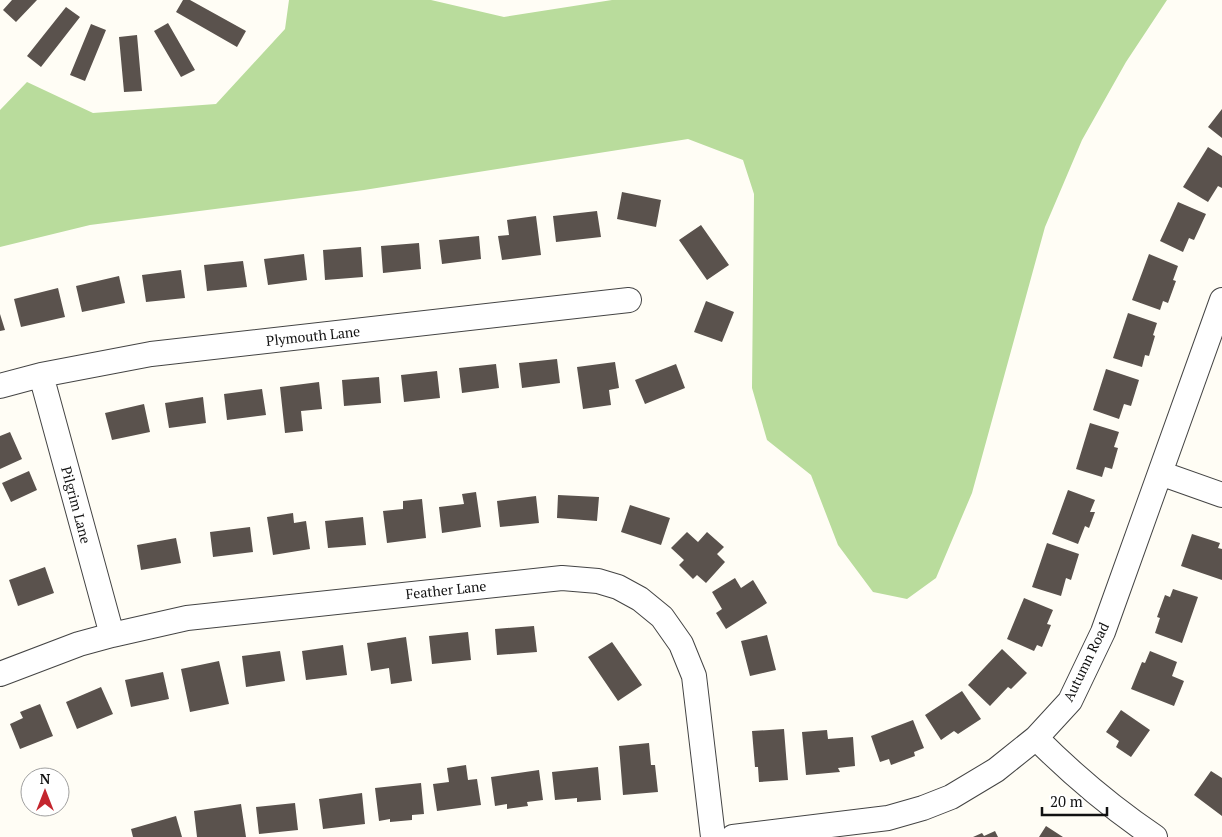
<svg xmlns="http://www.w3.org/2000/svg" width="1222" height="837" font-family="'PT Serif',serif">
  <rect width="100%" height="100%" fill="#fffdf5"/>
  <!-- forest -->
  <path fill="#b9dc9c" d="M 289,0 L 431,0 L 504,17 L 612,0 L 1167,0 L 1126,62 L 1082,140 L 1045,227 L 972,493 L 936,578 L 907,599 L 873,592 L 838,545 L 811,475 L 767,440 L 752,388 L 754,194 L 743,160 L 688,139 L 364,190 L 90,225 L 0,247 L 0,110 L 27,82 L 93,113 L 216,104 L 285,29 Z"/>
  <!-- building -->
  <path fill="#5a524d" d="M 12,0 L 37,0 L 16,22 L 3,10 Z
    M 183,0 L 190,0 L 246,31 L 237,47 L 176,12 Z
    M 66,7 L 80,17 L 41,67 L 27,56 Z
    M 168,23 L 195,70 L 181,77 L 154,31 Z
    M 91,24 L 106,30 L 85,81 L 70,75 Z
    M 137,35 L 142,91 L 124,92 L 119,37 Z
    M 1222,109 L 1222,138 L 1208,127 Z
    M 1208,147 L 1222,156 L 1222,188 L 1218,186 L 1208,202 L 1183,187 Z
    M 622,192 L 661,200 L 656,227 L 617,219 Z
    M 1178,202 L 1206,214 L 1194,240 L 1189,238 L 1183,252 L 1160,241 Z
    M 597,211 L 601,237 L 556,242 L 553,216 Z
    M 536,216 L 541,255 L 502,260 L 498,236 L 509,235 L 507,220 Z
    M 701,225 L 729,265 L 707,280 L 679,240 Z
    M 479,236 L 481,259 L 442,264 L 439,240 Z
    M 419,243 L 421,269 L 383,273 L 381,246 Z
    M 361,247 L 363,277 L 325,280 L 323,250 Z
    M 304,254 L 307,280 L 268,285 L 264,259 Z
    M 1149,254 L 1178,266 L 1173,280 L 1176,281 L 1168,303 L 1163,301 L 1160,310 L 1132,300 Z
    M 243,261 L 247,287 L 207,291 L 204,265 Z
    M 181,270 L 185,298 L 146,302 L 142,275 Z
    M 119,276 L 125,303 L 82,312 L 76,286 Z
    M 58,288 L 65,317 L 21,327 L 14,299 Z
    M 706,301 L 734,312 L 722,342 L 694,332 Z
    M 1128,313 L 1157,323 L 1153,335 L 1155,336 L 1149,356 L 1145,355 L 1142,367 L 1113,358 Z
    M 0,314 L 5,330 L 0,331 Z
    M 557,359 L 560,383 L 522,388 L 519,363 Z
    M 615,362 L 619,388 L 609,390 L 611,405 L 583,409 L 577,367 Z
    M 496,364 L 499,388 L 462,393 L 459,368 Z
    M 676,364 L 685,388 L 645,404 L 635,380 Z
    M 1106,369 L 1139,380 L 1131,406 L 1124,404 L 1119,419 L 1093,410 Z
    M 437,371 L 440,398 L 404,402 L 401,375 Z
    M 379,377 L 381,403 L 344,406 L 342,380 Z
    M 319,382 L 322,409 L 301,411 L 303,431 L 285,433 L 280,387 Z
    M 262,389 L 266,415 L 227,420 L 224,394 Z
    M 203,397 L 206,423 L 169,428 L 165,403 Z
    M 144,404 L 150,432 L 112,440 L 105,413 Z
    M 1090,423 L 1119,432 L 1114,447 L 1118,448 L 1112,469 L 1105,467 L 1102,477 L 1076,469 Z
    M 10,432 L 22,459 L 0,469 L 0,436 Z
    M 29,471 L 37,490 L 11,502 L 2,483 Z
    M 1068,490 L 1095,500 L 1090,512 L 1095,512 L 1089,528 L 1085,526 L 1078,544 L 1052,534 Z
    M 476,492 L 481,527 L 442,533 L 439,507 L 464,504 L 462,494 Z
    M 558,495 L 599,497 L 597,521 L 557,518 Z
    M 536,496 L 539,523 L 500,527 L 497,501 Z
    M 422,499 L 426,538 L 387,543 L 383,511 L 403,509 L 403,501 Z
    M 630,505 L 670,518 L 661,545 L 621,532 Z
    M 293,513 L 294,523 L 306,521 L 310,549 L 273,555 L 267,517 Z
    M 363,517 L 366,545 L 328,548 L 325,521 Z
    M 250,527 L 253,552 L 213,557 L 210,532 Z
    M 687,532 L 698,542 L 707,532 L 724,547 L 717,554 L 725,562 L 706,583 L 697,575 L 693,579 L 679,565 L 684,560 L 671,548 Z
    M 1192,534 L 1220,543 L 1218,548 L 1222,549 L 1222,580 L 1181,566 Z
    M 176,538 L 181,563 L 141,570 L 137,545 Z
    M 1047,543 L 1079,554 L 1071,580 L 1066,578 L 1061,596 L 1032,587 Z
    M 45,567 L 54,593 L 18,606 L 9,580 Z
    M 735,578 L 741,588 L 753,580 L 767,603 L 726,629 L 716,613 L 722,609 L 712,592 Z
    M 1173,589 L 1198,597 L 1182,643 L 1155,633 L 1160,618 L 1157,617 L 1165,595 L 1170,597 Z
    M 1024,598 L 1053,610 L 1047,624 L 1051,625 L 1042,647 L 1037,645 L 1034,651 L 1007,639 Z
    M 534,626 L 537,652 L 497,655 L 495,629 Z
    M 468,632 L 471,660 L 432,664 L 429,636 Z
    M 767,635 L 776,670 L 750,676 L 741,641 Z
    M 406,637 L 412,681 L 391,684 L 389,668 L 371,671 L 367,643 Z
    M 612,642 L 642,685 L 618,701 L 588,657 Z
    M 343,645 L 347,675 L 306,680 L 302,651 Z
    M 1002,649 L 1027,673 L 1011,689 L 1008,687 L 990,706 L 968,685 Z
    M 280,651 L 285,681 L 246,687 L 242,656 Z
    M 1150,651 L 1177,662 L 1172,676 L 1184,681 L 1174,706 L 1131,689 L 1142,662 L 1145,663 Z
    M 219,661 L 229,704 L 190,712 L 181,669 Z
    M 163,672 L 169,699 L 131,707 L 125,680 Z
    M 101,687 L 113,714 L 77,729 L 66,702 Z
    M 962,691 L 981,719 L 958,734 L 954,731 L 941,740 L 925,715 Z
    M 40,704 L 53,736 L 20,749 L 10,724 L 23,718 L 20,712 Z
    M 1121,710 L 1150,730 L 1131,757 L 1116,747 L 1119,741 L 1106,732 Z
    M 913,720 L 924,748 L 914,752 L 915,756 L 891,765 L 889,759 L 880,762 L 871,736 Z
    M 784,729 L 788,780 L 759,782 L 758,767 L 755,767 L 752,731 Z
    M 827,730 L 828,739 L 853,737 L 855,766 L 838,768 L 840,772 L 806,775 L 802,732 Z
    M 649,743 L 651,765 L 655,765 L 658,792 L 623,795 L 619,746 Z
    M 466,765 L 468,780 L 477,779 L 481,805 L 437,811 L 433,784 L 449,782 L 447,768 Z
    M 598,767 L 601,800 L 577,802 L 577,798 L 555,800 L 552,772 Z
    M 539,770 L 543,800 L 527,802 L 528,806 L 507,809 L 507,804 L 495,806 L 491,777 Z
    M 1211,771 L 1222,778 L 1222,816 L 1194,795 Z
    M 421,783 L 424,814 L 412,815 L 412,820 L 390,822 L 390,819 L 379,821 L 375,788 Z
    M 362,793 L 365,824 L 323,829 L 319,799 Z
    M 295,803 L 298,830 L 259,834 L 256,807 Z
    M 241,804 L 246,837 L 197,837 L 194,811 Z
    M 176,816 L 182,837 L 133,837 L 131,829 Z
    M 1046,826 L 1063,837 L 1039,837 Z
    M 995,831 L 998,837 L 973,837 L 982,833 L 984,836 Z"/>
  <g fill="none" stroke-linecap="round" stroke-linejoin="round">
    <defs>
      <path id="street" d="M 41,375 L 112,635
        M 0,386 L 41,375 L 151,354 L 629,300
        M 1160,473 L 1222,495
        M 0,674 L 79,644 L 112,635 L 187,618 L 562,578 L 598,581 L 618,587 L 640,599 L 662,617 L 681,644 L 694,676 L 713,837
        M 1036,738 C 1073,775 1112,808 1155,837
        M 733,837 L 888,818 L 923,808 L 951,797 L 996,770 L 1036,738 L 1070,701 L 1103,632 L 1222,300"/>
    </defs>
    <!-- street casing -->
    <use href="#street" stroke="#444" stroke-width="26"/>
    <!-- street -->
    <use href="#street" stroke="#fff" stroke-width="24"/>
  </g>
  <g text-anchor="middle" stroke-width="5" stroke-linejoin="round" paint-order="stroke">
    <!-- street labels -->
    <g font-size="14" fill="#111" stroke="#fff">
      <text transform="translate(313 336) rotate(-6)" y="5">Plymouth Lane</text>
      <text transform="translate(76 505) rotate(75)" y="5">Pilgrim Lane</text>
      <text transform="translate(446 590) rotate(-6)" y="5">Feather Lane</text>
      <text transform="translate(1086 662) rotate(-64)" y="5">Autumn Road</text>
    </g>
  </g>
  <!-- north arrow -->
  <g transform="translate(45 792)"><circle r="24" fill="#ffffff" stroke="#a0a0a0"/>
  <path d="M0-4L9 19L0 12L-9 19Z" fill="#c4262e"/>
  <text y="-8" font-size="14" font-weight="bold" text-anchor="middle" fill="#111111">N</text>
  </g>
  <!-- scale -->
  <path d="M1042 807v8h65v-8" fill="none" stroke="#111111" stroke-width="2.5"/>
  <text x="1050" y="807" font-size="15" fill="#111111" stroke="#ffffff" stroke-width="4" paint-order="stroke">20 m</text>
</svg>
